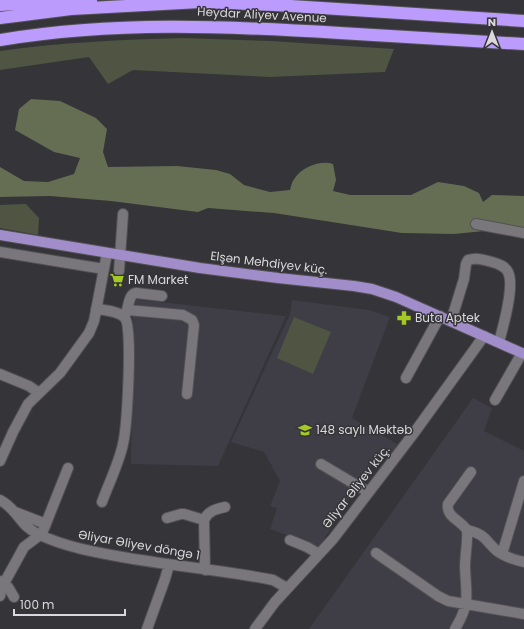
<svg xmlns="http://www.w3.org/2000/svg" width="524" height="629" font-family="Poppins,sans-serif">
  <rect width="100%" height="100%" fill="#353438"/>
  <!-- built -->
  <path fill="#3f3d46" d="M 133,299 L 286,316 L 218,466 L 131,464 Z
    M 292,300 L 369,310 L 390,317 L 352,418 L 399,445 L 391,454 L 377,456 L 319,547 L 270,529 L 277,508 L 270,506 L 280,481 L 264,452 L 231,442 L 290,314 Z
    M 473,398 L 492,408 L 484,431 L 524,451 L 524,629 L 309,629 Z"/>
  <!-- green -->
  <path fill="#4f5542" d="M 183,38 L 271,41 L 394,49 L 385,72 L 270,77 L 133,70 L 108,84 L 89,57 L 0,70 L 0,51 C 61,42 121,40 183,38 Z
    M 26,204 L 39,218 L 38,235 L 0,228 L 0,205 Z
    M 294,317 L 331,332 L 313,374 L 277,358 Z"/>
  <!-- forest -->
  <path fill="#656e53" d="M 31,99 L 60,101 L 96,118 L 107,129 L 103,152 L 108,167 L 177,166 L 216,170 L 230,174 L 244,185 L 270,192 L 290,190 C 291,186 292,181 295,178 C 302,167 321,160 333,164 L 336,180 L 333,191 L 350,195 L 411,195 L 438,182 L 464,186 L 479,193 L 483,202 L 492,195 L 524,196 L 524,228 L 501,224 L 484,231 L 454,234 L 402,233 L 274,213 L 208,208 L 198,212 L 111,201 L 50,196 L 0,197 L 0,167 L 24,181 L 48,182 L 74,174 L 80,158 L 54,152 L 15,130 L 19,109 Z"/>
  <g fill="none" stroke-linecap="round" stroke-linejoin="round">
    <defs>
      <path id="minor" d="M 476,224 L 524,233
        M 0,252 L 104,269
        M 119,271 L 123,214
        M 96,309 C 105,310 119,311 125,318 C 133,328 127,427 123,444 C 119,463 109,483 102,502
        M 128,310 L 183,315 L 192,320 L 194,325 L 187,394
        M 125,315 C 129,308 128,294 136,293 L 162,296
        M 451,321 L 464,279 L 466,264 L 468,260 C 477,257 484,260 492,262 C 499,264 505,266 508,272 C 515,286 503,327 499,342
        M 0,374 L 29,386 L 39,393
        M 406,378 L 440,316
        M 495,400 L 522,353
        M 0,461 L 13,432 L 28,404 L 60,373 L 89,333 L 94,321 L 107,253
        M 321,464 L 368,492
        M 471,472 L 448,504 C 446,517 459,519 467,530 C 485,534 485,540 497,551 C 505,557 515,560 524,562
        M 0,500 C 19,510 19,526 40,535 C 66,547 94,552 122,557 C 172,566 223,570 273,580 L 287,588
        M 15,512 L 46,524
        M 167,518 L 181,514 L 184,514 L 204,520
        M 290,540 L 307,547 L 319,554
        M 376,553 L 438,596 L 448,601 L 524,614
        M 502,554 L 524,481
        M 205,570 L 204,520 C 208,511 216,509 225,507
        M 0,581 L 8,587 L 14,597
        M 0,596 L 2,587 L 24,547 L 40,535 L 43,531 L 68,468
        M 147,629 L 165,579 L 169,565
        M 255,629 L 275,602 L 333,539 L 414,433 L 484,336
        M 455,629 C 471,602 466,596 465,567 C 465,555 468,542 467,530"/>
      <path id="major" d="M 0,235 L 200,268 L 278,278 L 354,286 L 372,289 L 396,297 L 524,354"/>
      <path id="highway" d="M 0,5 L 59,1 L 91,1
        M 0,18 L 71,9 L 200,2 L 275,5 L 524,21
        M 0,40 C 115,21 224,26 340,33 C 401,37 463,40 524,44"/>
    </defs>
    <!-- minor casing -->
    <use href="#minor" stroke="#525154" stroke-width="12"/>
    <!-- major casing -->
    <use href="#major" stroke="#525154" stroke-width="12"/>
    <!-- highway casing -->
    <use href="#highway" stroke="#525154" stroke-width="14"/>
    <!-- minor -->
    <use href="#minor" stroke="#79777c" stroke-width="10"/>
    <!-- major -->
    <use href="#major" stroke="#a18dc9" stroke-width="10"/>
    <!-- highway -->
    <use href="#highway" stroke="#bb9bfc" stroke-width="12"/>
  </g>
  <!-- icons -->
  <defs>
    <symbol id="supermarket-bare" viewBox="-9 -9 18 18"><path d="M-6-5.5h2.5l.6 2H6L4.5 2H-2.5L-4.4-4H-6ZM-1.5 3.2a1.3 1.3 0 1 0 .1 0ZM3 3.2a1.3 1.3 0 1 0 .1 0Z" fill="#a4c824" stroke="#353438" stroke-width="2.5" paint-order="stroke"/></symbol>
    <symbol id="pharmacy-bare" viewBox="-9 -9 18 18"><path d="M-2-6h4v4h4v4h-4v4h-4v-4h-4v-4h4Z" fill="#a4c824" stroke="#353438" stroke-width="2.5" paint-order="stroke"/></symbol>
    <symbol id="school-bare" viewBox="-9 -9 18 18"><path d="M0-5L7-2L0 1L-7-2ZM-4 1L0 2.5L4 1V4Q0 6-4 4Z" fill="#a4c824" stroke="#353438" stroke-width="2.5" paint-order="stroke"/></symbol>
  </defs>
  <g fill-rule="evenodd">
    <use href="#supermarket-bare" x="107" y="270" width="20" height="20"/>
    <use href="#pharmacy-bare" x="394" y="308" width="20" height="20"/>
    <use href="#school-bare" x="295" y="420" width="20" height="20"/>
  </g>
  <g text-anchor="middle" stroke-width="3" stroke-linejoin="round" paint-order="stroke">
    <!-- street labels -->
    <g font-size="12" fill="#d9d8da" stroke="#353438">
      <text transform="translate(262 15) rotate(3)" y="4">Heydar Aliyev Avenue</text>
      <text transform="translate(269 263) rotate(7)" y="4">Elşən Mehdiyev küç.</text>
      <text transform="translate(356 487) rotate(-52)" y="4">Əliyar Əliyev küç.</text>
      <text transform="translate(139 545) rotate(10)" y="4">Əliyar Əliyev döngə 1</text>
    </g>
    <!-- poi labels -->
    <g font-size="12" fill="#d9d8da" stroke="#353438" text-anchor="start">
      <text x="128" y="284">FM Market</text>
      <text x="415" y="322">Buta Aptek</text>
      <text x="316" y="434">148 saylı Məktəb</text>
    </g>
  </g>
  <!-- north arrow -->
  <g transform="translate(492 32)" stroke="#353438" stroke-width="3" paint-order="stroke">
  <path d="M0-3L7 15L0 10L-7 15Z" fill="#d9d8da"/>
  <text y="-6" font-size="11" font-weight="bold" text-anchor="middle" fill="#d9d8da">N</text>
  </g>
  <!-- scale -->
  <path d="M14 609v6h111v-6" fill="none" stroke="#d9d8da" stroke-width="2"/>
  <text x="20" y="609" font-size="12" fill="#d9d8da" stroke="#353438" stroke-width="3" paint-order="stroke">100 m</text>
</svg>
